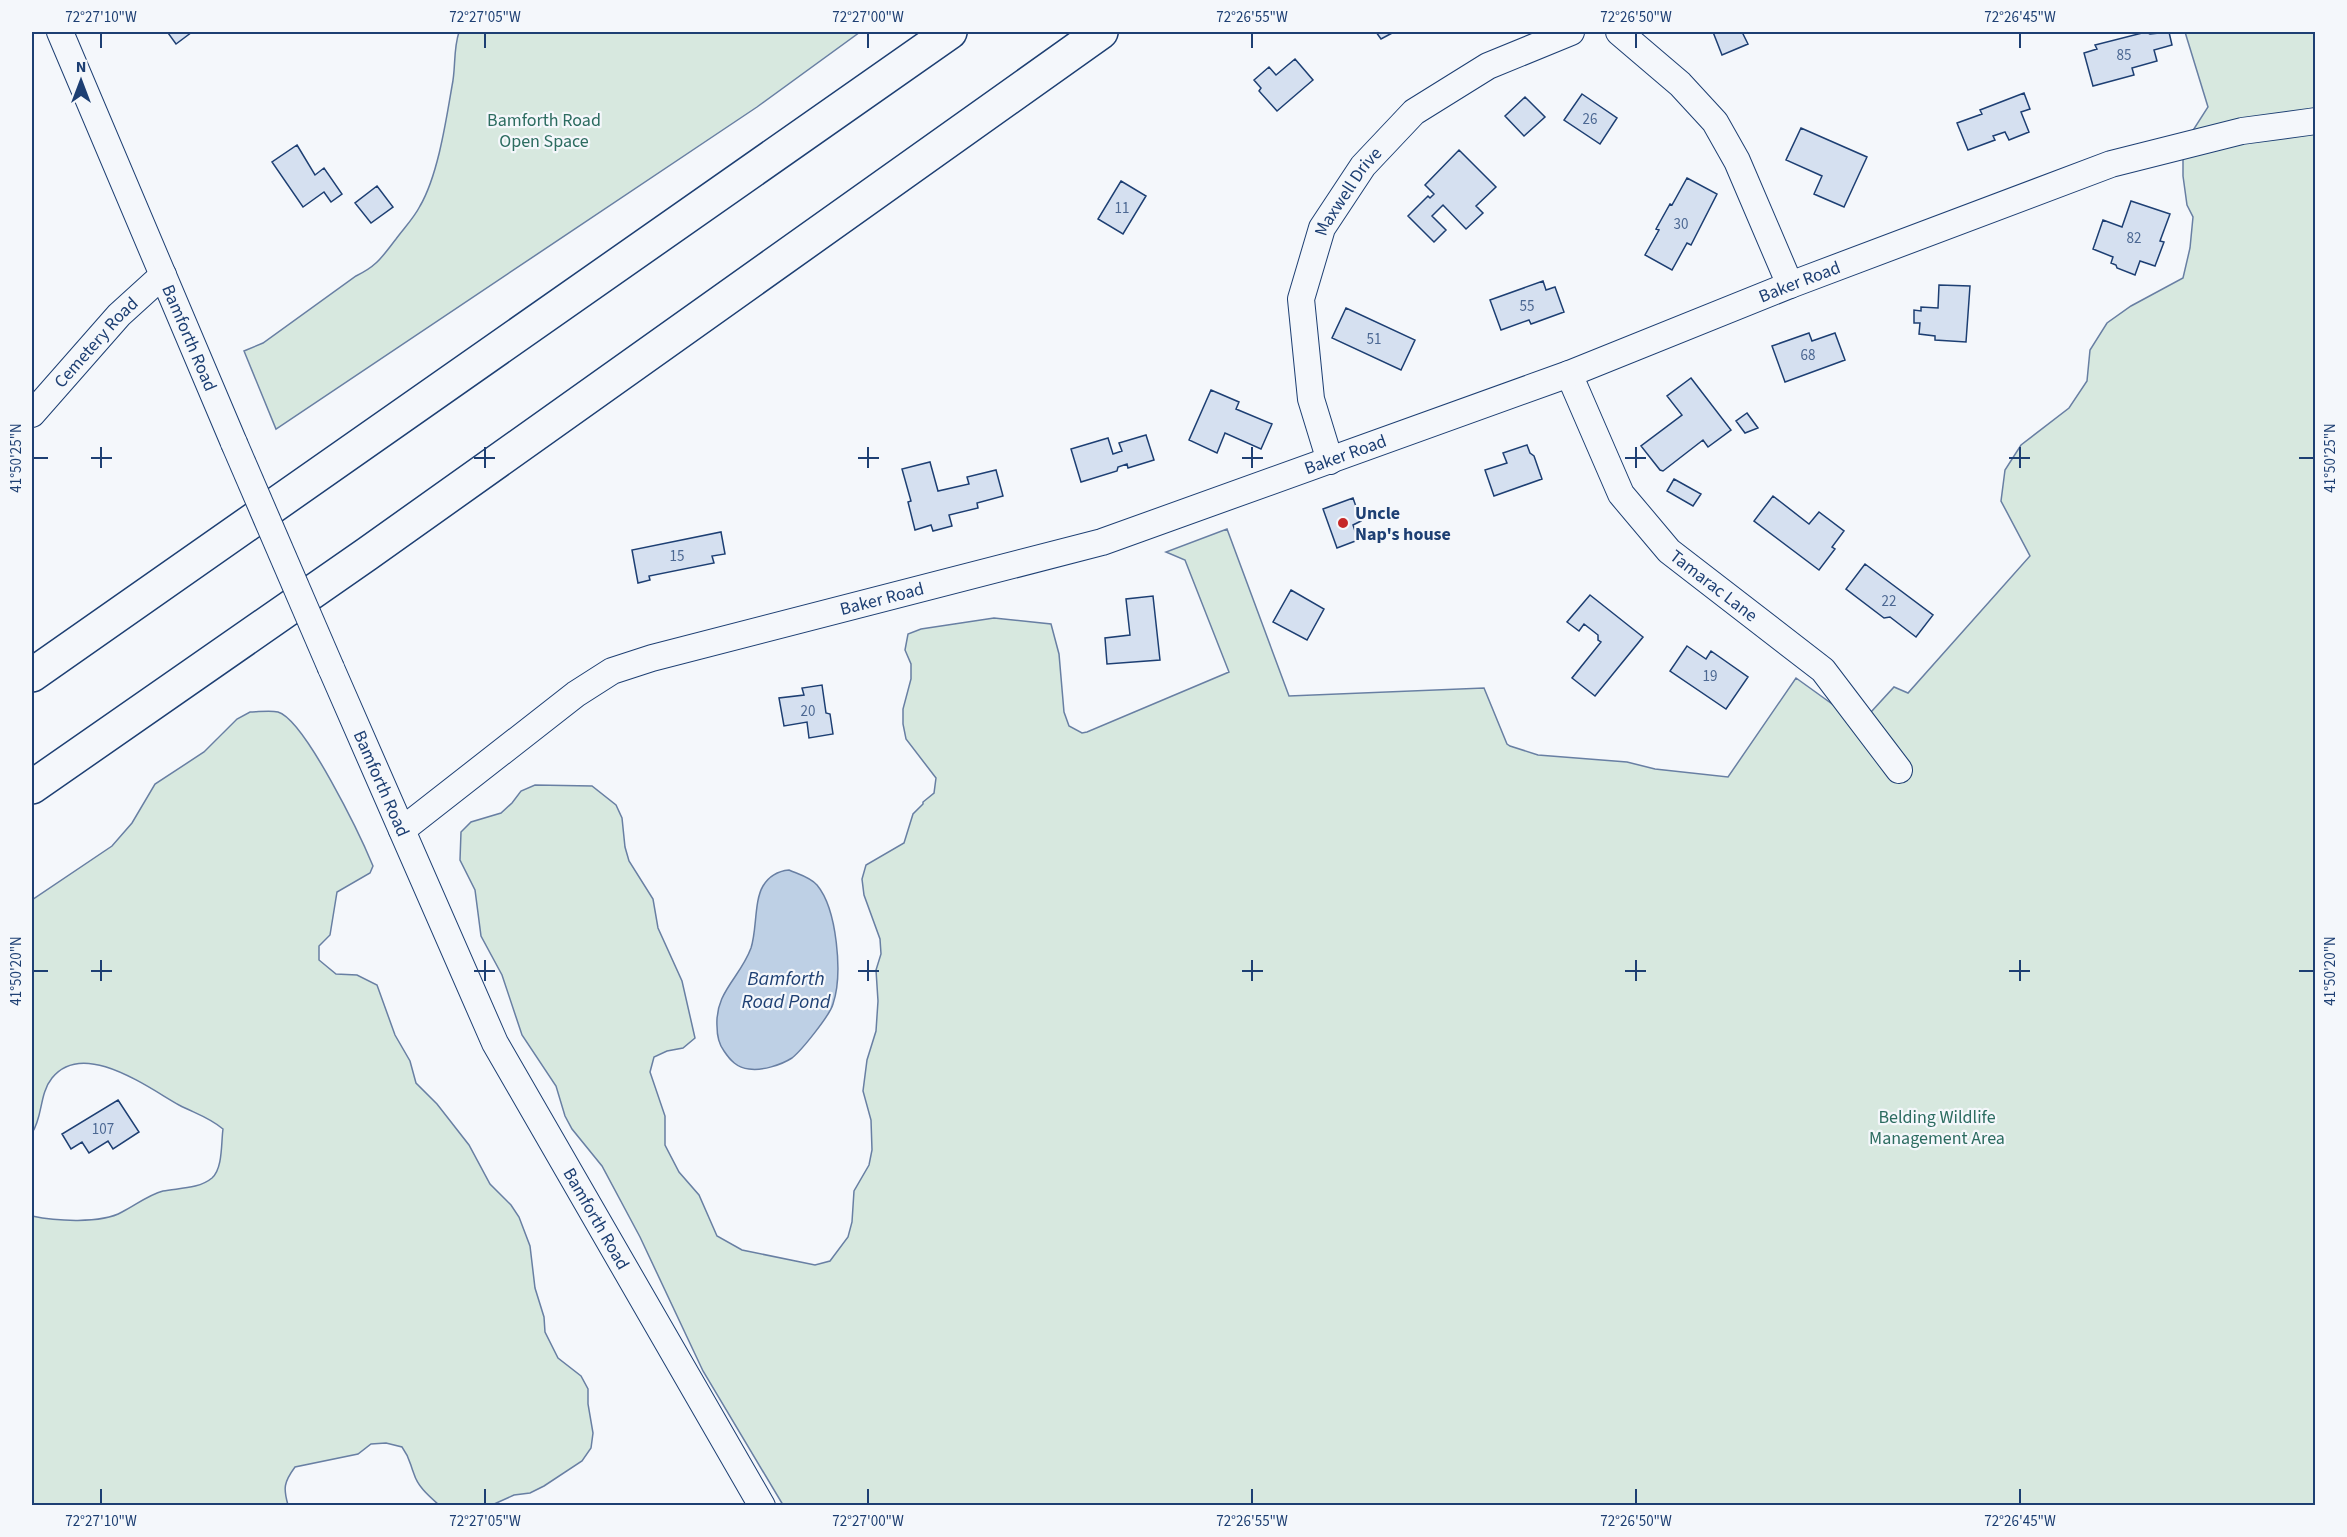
<svg xmlns="http://www.w3.org/2000/svg" width="2347" height="1537" font-family="'Source Sans 3',sans-serif">
  <rect width="100%" height="100%" fill="#f4f7fb"/>
  <!-- green -->
  <path fill="#d7e8df" stroke="#687fa3" stroke-width="1.5" d="M 459,32 L 860,32 L 757,107 L 276,429 L 244,351 L 263,343 L 356,276 C 377,266 382,257 396,239 C 404,228 414,218 420,206 C 438,175 446,121 452,86 C 456,68 453,50 459,32 Z
    M 2185,32 L 2315,32 L 2315,1505 L 783,1505 L 703,1371 L 640,1237 L 602,1166 L 572,1129 L 565,1116 L 556,1086 L 522,1035 L 502,975 L 481,936 L 475,890 L 460,860 L 461,832 L 471,822 L 501,813 L 512,803 L 521,791 L 535,785 L 592,786 L 616,805 L 622,818 L 625,847 L 629,861 L 653,899 L 658,928 L 682,981 L 695,1038 L 683,1048 L 667,1051 L 654,1057 L 650,1072 L 665,1116 L 665,1145 L 679,1172 L 699,1195 L 717,1236 L 742,1250 L 815,1265 L 830,1261 L 848,1237 L 852,1222 L 854,1191 L 869,1165 L 872,1150 L 871,1120 L 863,1091 L 867,1060 L 876,1031 L 878,1001 L 876,970 L 881,954 L 880,939 L 864,895 L 862,879 L 866,865 L 904,843 L 913,814 L 923,804 L 923,802 L 934,793 L 936,778 L 906,739 L 903,724 L 903,709 L 911,679 L 911,664 L 905,650 L 908,634 L 921,629 L 994,618 L 1051,624 L 1059,654 L 1064,712 L 1069,726 L 1082,733 L 1087,732 L 1229,672 L 1185,560 L 1166,552 L 1227,529 L 1289,696 L 1484,688 L 1507,744 L 1510,746 L 1538,755 L 1627,762 L 1655,769 L 1728,777 L 1796,678 L 1860,724 L 1894,687 L 1908,693 L 2030,556 L 2001,501 L 2005,470 L 2021,445 L 2069,408 L 2087,381 L 2090,350 L 2107,323 L 2131,306 L 2183,278 L 2190,248 L 2193,217 L 2187,205 L 2183,176 L 2183,146 L 2208,107 Z
    M 250,712 C 258,712 270,710 278,712 C 305,720 361,837 373,866 L 370,873 L 337,892 L 330,935 L 319,946 L 319,960 L 336,974 L 357,975 L 377,985 L 395,1035 L 410,1061 L 416,1083 L 437,1104 L 469,1145 L 490,1184 L 511,1205 L 519,1217 L 530,1246 L 535,1288 L 544,1317 L 545,1332 L 558,1358 L 581,1376 L 588,1389 L 588,1404 L 593,1433 L 591,1448 L 582,1461 L 544,1486 L 530,1493 L 514,1495 L 492,1505 L 439,1505 C 429,1496 418,1487 414,1474 C 409,1461 410,1458 402,1447 L 386,1443 L 371,1444 L 358,1454 L 295,1467 C 284,1482 283,1488 288,1505 L 32,1505 L 32,1216 C 55,1221 101,1224 122,1212 C 136,1205 148,1195 163,1191 C 178,1188 199,1189 212,1178 C 223,1168 221,1143 223,1129 C 209,1117 194,1113 179,1105 C 147,1087 83,1039 52,1078 C 39,1094 43,1117 32,1133 L 32,900 L 112,846 L 132,823 L 155,784 L 204,752 L 237,719 Z"/>
  <!-- water -->
  <path fill="#bed0e5" stroke="#687fa3" stroke-width="1.5" d="M 789,870 C 798,874 810,877 817,885 C 837,909 843,974 833,1004 C 830,1015 802,1050 792,1058 C 781,1065 762,1071 749,1069 C 737,1068 730,1060 724,1051 C 718,1043 717,1035 717,1026 C 715,992 740,978 751,948 C 757,930 754,901 763,886 C 769,876 778,871 789,870 Z"/>
  <!-- building -->
  <path fill="#d5e0f0" stroke="#1d3f73" stroke-width="1.5" d="M 171,32 L 192,32 L 176,44 L 168,33 Z
    M 1376,32 L 1394,32 L 1381,39 Z
    M 1713,32 L 1742,32 L 1748,44 L 1722,55 Z
    M 2146,32 L 2150,34 L 2169,32 L 2172,45 L 2154,50 L 2157,61 L 2132,68 L 2134,75 L 2093,86 L 2084,53 L 2097,49 L 2095,45 Z
    M 1295,59 L 1313,80 L 1277,111 L 1259,91 L 1261,88 L 1254,80 L 1269,67 L 1276,75 Z
    M 2024,93 L 2030,109 L 2021,112 L 2029,132 L 2009,140 L 2005,132 L 1993,136 L 1995,140 L 1968,150 L 1957,123 L 1982,114 L 1980,110 Z
    M 1582,94 L 1617,118 L 1600,144 L 1564,120 Z
    M 1525,97 L 1545,117 L 1524,136 L 1505,116 Z
    M 1801,128 L 1867,157 L 1844,207 L 1814,194 L 1822,176 L 1786,160 Z
    M 297,145 L 315,175 L 324,168 L 342,194 L 331,202 L 324,192 L 303,207 L 272,162 Z
    M 1459,150 L 1496,187 L 1476,206 L 1483,213 L 1466,229 L 1443,205 L 1432,216 L 1446,230 L 1434,242 L 1408,216 L 1428,196 L 1430,198 L 1434,194 L 1425,185 Z
    M 1687,178 L 1717,194 L 1691,245 L 1687,243 L 1672,270 L 1645,255 L 1659,230 L 1656,229 L 1670,204 L 1672,205 Z
    M 1121,181 L 1146,196 L 1123,234 L 1098,219 Z
    M 377,186 L 393,207 L 371,223 L 355,203 Z
    M 2131,201 L 2170,214 L 2160,241 L 2164,242 L 2155,266 L 2140,261 L 2135,275 L 2117,268 L 2116,265 L 2111,263 L 2113,257 L 2093,249 L 2103,220 L 2122,227 Z
    M 1543,281 L 1546,290 L 1555,287 L 1564,312 L 1531,324 L 1529,320 L 1501,330 L 1490,300 Z
    M 1939,285 L 1970,286 L 1966,342 L 1935,340 L 1935,336 L 1919,334 L 1920,323 L 1914,323 L 1914,310 L 1921,311 L 1921,307 L 1938,308 Z
    M 1346,308 L 1415,340 L 1401,370 L 1332,338 Z
    M 1809,333 L 1812,341 L 1835,333 L 1845,360 L 1785,382 L 1772,346 Z
    M 1691,378 L 1731,430 L 1708,447 L 1703,440 L 1663,471 L 1660,470 L 1641,446 L 1682,415 L 1667,396 Z
    M 1211,390 L 1239,402 L 1236,409 L 1272,424 L 1261,449 L 1225,433 L 1217,453 L 1189,440 Z
    M 1747,413 L 1758,428 L 1745,433 L 1736,421 Z
    M 1146,435 L 1154,460 L 1128,468 L 1127,464 L 1118,467 L 1117,471 L 1081,482 L 1071,449 L 1108,438 L 1113,454 L 1122,451 L 1119,443 Z
    M 1527,445 L 1530,453 L 1534,456 L 1542,479 L 1494,496 L 1485,470 L 1507,463 L 1503,453 Z
    M 930,462 L 938,491 L 969,484 L 967,477 L 996,470 L 1003,496 L 977,503 L 978,508 L 949,515 L 952,526 L 933,531 L 931,525 L 915,530 L 908,502 L 911,501 L 902,469 Z
    M 1674,479 L 1701,494 L 1693,506 L 1667,491 Z
    M 1773,496 L 1809,524 L 1819,512 L 1844,531 L 1832,547 L 1835,549 L 1819,570 L 1754,521 Z
    M 1353,498 L 1361,521 L 1353,525 L 1358,540 L 1337,548 L 1323,509 Z
    M 721,532 L 725,554 L 712,556 L 714,563 L 649,576 L 650,580 L 638,583 L 632,550 Z
    M 1865,564 L 1933,615 L 1916,637 L 1890,617 L 1884,618 L 1846,589 Z
    M 1291,590 L 1324,609 L 1307,640 L 1273,622 Z
    M 1590,595 L 1643,637 L 1595,696 L 1572,678 L 1601,642 L 1598,640 L 1598,635 L 1584,624 L 1579,631 L 1567,622 Z
    M 1153,596 L 1160,660 L 1107,664 L 1105,638 L 1130,635 L 1126,599 Z
    M 1687,646 L 1706,659 L 1711,651 L 1748,677 L 1726,709 L 1670,671 Z
    M 822,685 L 826,713 L 830,714 L 833,734 L 809,738 L 807,722 L 784,726 L 779,698 L 804,695 L 802,688 Z
    M 118,1100 L 139,1132 L 113,1149 L 108,1141 L 89,1153 L 82,1142 L 71,1149 L 62,1134 Z"/>
  <g fill="none" stroke-linecap="round" stroke-linejoin="round">
    <defs>
      <g id="minor">
        <path id="s1" d="M 60,32 L 234,443"/>
        <path d="M 1619,32 L 1680,84 L 1715,122 L 1737,161 L 1790,285"/>
        <path id="s2" d="M 1569,374 L 1621,494 L 1669,551 L 1823,670 L 1899,770"/>
        <path id="s3" d="M 32,414 L 119,315 L 163,275"/>
        <path id="s4" d="M 1330,461 L 1311,399 L 1301,299 L 1322,228 L 1363,166 L 1414,112 L 1488,66 L 1571,32"/>
        <path id="s5" d="M 331,668 L 495,1043 L 762,1506"/>
        <path id="s6" d="M 402,830 L 576,694 L 612,671 L 652,658 L 1102,542 L 1569,374 L 1790,285 L 2111,164 L 2242,131 L 2316,121"/>
      </g>
      <path id="highway" d="M 32,675 L 950,32
        M 32,787 L 367,554 L 1101,32"/>
    </defs>
    <!-- minor casing -->
    <use href="#minor" stroke="#1d3f73" stroke-width="28"/>
    <!-- highway casing -->
    <use href="#highway" stroke="#1d3f73" stroke-width="36"/>
    <!-- minor -->
    <use href="#minor" stroke="#f4f7fb" stroke-width="26"/>
    <!-- highway -->
    <use href="#highway" stroke="#f4f7fb" stroke-width="33"/>
    <defs>
      <path id="minor-bridge" d="M 234,443 L 331,668"/>
    </defs>
    <!-- minor-bridge casing -->
    <use href="#minor-bridge" stroke="#1d3f73" stroke-width="28" stroke-linecap="butt"/>
    <!-- minor-bridge -->
    <use href="#minor-bridge" stroke="#f4f7fb" stroke-width="26"/>
  </g>
  <!-- ticks -->
  <path fill="none" stroke="#1d3f73" stroke-width="2" d="M 101,33 L 101,48M 485,33 L 485,48M 868,33 L 868,48M 1252,33 L 1252,48M 1636,33 L 1636,48M 2020,33 L 2020,48M 101,447 L 101,468M 485,447 L 485,468M 868,447 L 868,468M 1252,447 L 1252,468M 1636,447 L 1636,468M 2020,447 L 2020,468M 33,458 L 48,458M 91,458 L 112,458M 474,458 L 495,458M 858,458 L 879,458M 1242,458 L 1263,458M 1625,458 L 1646,458M 2009,458 L 2030,458M 2299,458 L 2314,458M 101,960 L 101,981M 485,960 L 485,981M 868,960 L 868,981M 1252,960 L 1252,981M 1636,960 L 1636,981M 2020,960 L 2020,981M 33,971 L 48,971M 91,971 L 112,971M 474,971 L 495,971M 858,971 L 879,971M 1242,971 L 1263,971M 1625,971 L 1646,971M 2009,971 L 2030,971M 2299,971 L 2314,971M 101,1489 L 101,1504M 485,1489 L 485,1504M 868,1489 L 868,1504M 1252,1489 L 1252,1504M 1636,1489 L 1636,1504M 2020,1489 L 2020,1504"/>
  <!-- markers -->
  <circle fill="#c62828" stroke="#f4f7fb" stroke-width="2" cx="1343" cy="523" r="6"/>
  <g text-anchor="middle" stroke-width="4.5" stroke-linejoin="round" paint-order="stroke">
    <!-- number labels -->
    <g font-size="15" fill="#4b6792">
      <text x="2124" y="60">85</text>
      <text x="1590" y="124">26</text>
      <text x="1122" y="213">11</text>
      <text x="1681" y="229">30</text>
      <text x="2134" y="243">82</text>
      <text x="1527" y="311">55</text>
      <text x="1374" y="344">51</text>
      <text x="1808" y="360">68</text>
      <text x="677" y="561">15</text>
      <text x="1889" y="606">22</text>
      <text x="1710" y="681">19</text>
      <text x="808" y="716">20</text>
      <text x="103" y="1134">107</text>
    </g>
    <!-- park labels -->
    <g font-size="18" fill="#2c6c60" stroke="#f4f7fb">
      <text x="544" y="126">Bamforth Road<tspan x="544" dy="21">Open Space</tspan></text>
      <text x="1937" y="1123">Belding Wildlife<tspan x="1937" dy="21">Management Area</tspan></text>
    </g>
    <!-- street labels -->
    <g font-size="18" fill="#1d3f73" stroke="#f4f7fb">
      <text dy="6" stroke="none"><textPath href="#s4" startOffset="284">Maxwell Drive</textPath></text>
      <text dy="6" stroke="none"><textPath href="#s6" startOffset="1515">Baker Road</textPath></text>
      <text dy="6" stroke="none"><textPath href="#s1" startOffset="332">Bamforth Road</textPath></text>
      <text dy="6" stroke="none"><textPath href="#s3" startOffset="96">Cemetery Road</textPath></text>
      <text dy="6" stroke="none"><textPath href="#s6" startOffset="1029">Baker Road</textPath></text>
      <text dy="6" stroke="none"><textPath href="#s2" startOffset="262">Tamarac Lane</textPath></text>
      <text dy="6" stroke="none"><textPath href="#s6" startOffset="543">Baker Road</textPath></text>
      <text dy="6" stroke="none"><textPath href="#s5" startOffset="126">Bamforth Road</textPath></text>
      <text dy="6" stroke="none"><textPath href="#s5" startOffset="612">Bamforth Road</textPath></text>
    </g>
    <!-- poi labels -->
    <g font-size="18" font-weight="bold" fill="#1d3f73" stroke="#f4f7fb" text-anchor="start">
      <text x="1355" y="519">Uncle<tspan x="1355" dy="21">Nap's house</tspan></text>
    </g>
    <!-- water labels -->
    <g font-size="20" font-style="italic" fill="#1d3f73" stroke="#f4f7fb">
      <text x="786" y="985">Bamforth<tspan x="786" dy="23">Road Pond</tspan></text>
    </g>
  </g>
  <!-- border -->
  <rect width="2347" height="1537" fill="none" stroke="#f4f7fb" stroke-width="66"/>
  <!-- north arrow -->
  <g transform="translate(81 81)" stroke="#f4f7fb" stroke-width="4.5" paint-order="stroke">
  <path d="M0-4.5L10 22L0 15L-10 22Z" fill="#1d3f73"/>
  <text y="-9" font-size="16" font-weight="bold" text-anchor="middle" fill="#1d3f73">N</text>
  </g>
  <rect x="33" y="33" width="2281" height="1471" fill="none" stroke="#1d3f73" stroke-width="2"/>
  <g font-size="15" text-anchor="middle" fill="#1d3f73">
    <text x="101" y="22">72°27'10"W</text>
    <text x="485" y="22">72°27'05"W</text>
    <text x="868" y="22">72°27'00"W</text>
    <text x="1252" y="22">72°26'55"W</text>
    <text x="1636" y="22">72°26'50"W</text>
    <text x="2020" y="22">72°26'45"W</text>
    <text transform="translate(16 458) rotate(-90)" y="5">41°50'25"N</text>
    <text transform="translate(2330 458) rotate(-90)" y="5">41°50'25"N</text>
    <text transform="translate(16 971) rotate(-90)" y="5">41°50'20"N</text>
    <text transform="translate(2330 971) rotate(-90)" y="5">41°50'20"N</text>
    <text x="101" y="1526">72°27'10"W</text>
    <text x="485" y="1526">72°27'05"W</text>
    <text x="868" y="1526">72°27'00"W</text>
    <text x="1252" y="1526">72°26'55"W</text>
    <text x="1636" y="1526">72°26'50"W</text>
    <text x="2020" y="1526">72°26'45"W</text>
  </g>
</svg>
